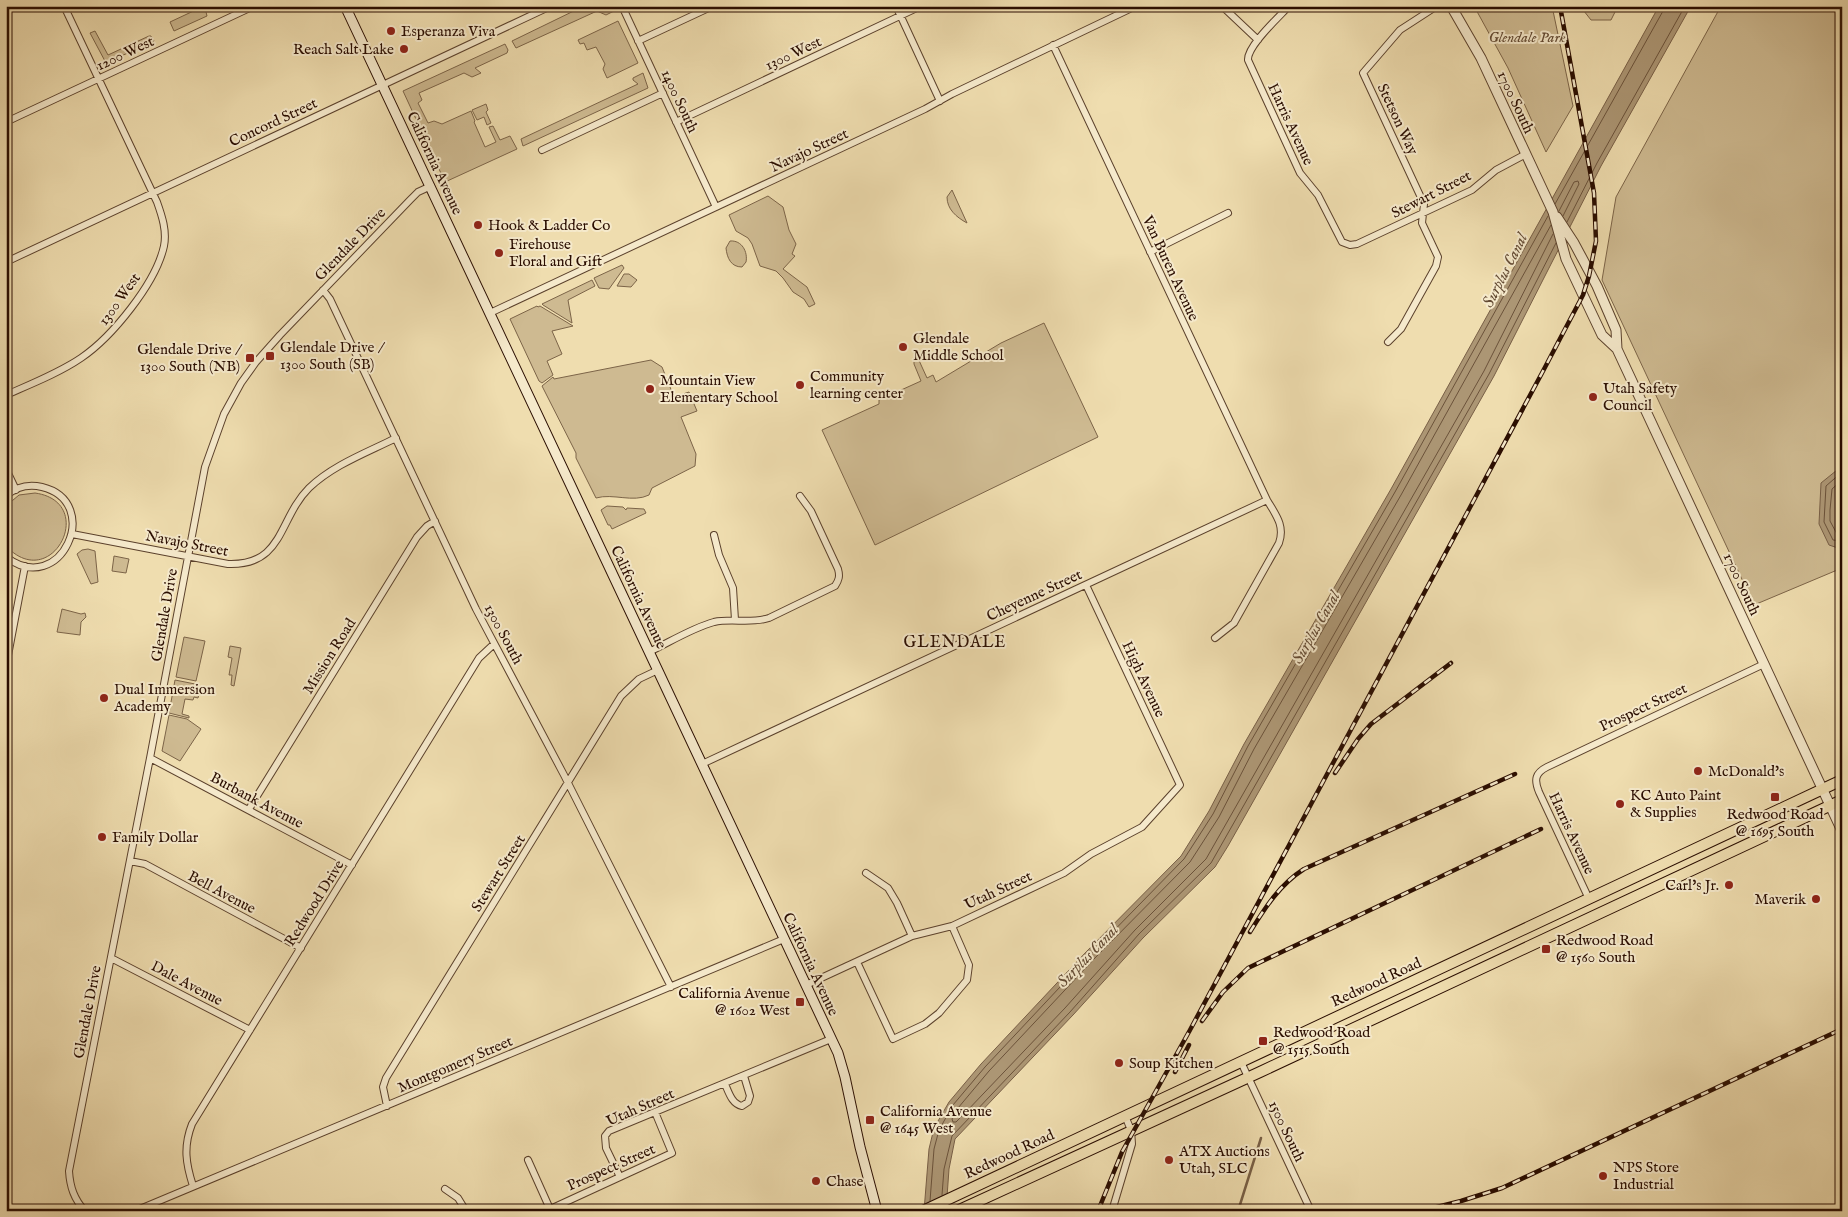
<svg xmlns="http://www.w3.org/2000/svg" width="1848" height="1217" font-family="'IM FELL English',serif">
  <rect width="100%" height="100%" fill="#efddaf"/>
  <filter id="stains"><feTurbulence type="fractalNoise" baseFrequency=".004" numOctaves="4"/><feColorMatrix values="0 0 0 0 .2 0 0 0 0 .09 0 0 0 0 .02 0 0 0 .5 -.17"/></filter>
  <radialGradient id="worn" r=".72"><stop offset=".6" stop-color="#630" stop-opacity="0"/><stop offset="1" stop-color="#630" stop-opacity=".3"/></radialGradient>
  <!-- green -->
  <path fill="#ceba91" stroke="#7c6448" d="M 584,6 L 611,6 L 614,11 L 606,15 L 597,11 L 516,48 L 512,41 Z
    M 1474,6 L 1552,6 L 1573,106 L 1546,152 L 1508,68 Z
    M 1580,6 L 1618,6 L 1611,20 L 1591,20 Z
    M 1721,6 L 1842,6 L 1842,568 L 1754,605 L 1602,280 L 1616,197 Z
    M 202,7 L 205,8 L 207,16 L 174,31 L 170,22 Z
    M 618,21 L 638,63 L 607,78 L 603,69 L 605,64 L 596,47 L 587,50 L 584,43 L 580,44 L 578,40 Z
    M 95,31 L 108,55 L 149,36 L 151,36 L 154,41 L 106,63 L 90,33 Z
    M 505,44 L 508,50 L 507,53 L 475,68 L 481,73 L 472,77 L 464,73 L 419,93 L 422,100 L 418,103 L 428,123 L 434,121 L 442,124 L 471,111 L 475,121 L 474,122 L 485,147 L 496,142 L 489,127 L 493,126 L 500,140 L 510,136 L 517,149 L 445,182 L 403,91 Z
    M 643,73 L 648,88 L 523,146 L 521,139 L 638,84 L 633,80 L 633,78 Z
    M 486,104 L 488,110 L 486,112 L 491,123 L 487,125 L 484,117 L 477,120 L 472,110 Z
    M 952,190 L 967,223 C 956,217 947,209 947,197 Z
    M 768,196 L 783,207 L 789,230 L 796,244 L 792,254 L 795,256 L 783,269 L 807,287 L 815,304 L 809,307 L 804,299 L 793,292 L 783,278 L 776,271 L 760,266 L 752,244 L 748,238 L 736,231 L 729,215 Z
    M 730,241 C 742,240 748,252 746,262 L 742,267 C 731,267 727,258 726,248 Z
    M 622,265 L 624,268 L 609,289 L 599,288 L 594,278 Z
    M 624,274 L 629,274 L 637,280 L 631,287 L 617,286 Z
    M 592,280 L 595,286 L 568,300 L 572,323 L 543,305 L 542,304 Z
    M 537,306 L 538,307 L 540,306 L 573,326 L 552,331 L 562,354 L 547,361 L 553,375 L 542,383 L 539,381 L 510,319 Z
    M 1044,323 L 1098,437 L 875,545 L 822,430 L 879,404 L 879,400 L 921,381 L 914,364 L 914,358 L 917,356 L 927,378 L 933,375 L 936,382 L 1001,343 Z
    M 651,360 L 662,367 L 674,397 L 689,392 L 697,411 L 681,417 L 696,454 L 695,466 L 652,488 L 649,495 C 633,503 613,493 596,498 L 576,458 L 576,453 L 542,386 L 553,377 L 554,379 Z
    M 35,493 C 99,502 52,595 6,546 L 6,506 L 19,495 Z
    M 607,506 L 623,507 L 626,510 L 627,508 L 644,509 L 646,513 L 612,529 L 610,525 L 608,525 L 601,510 Z
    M 88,549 L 95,551 L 98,582 L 91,584 L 77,554 L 82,550 Z
    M 114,556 L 129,559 L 126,573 L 112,571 Z
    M 62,609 L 81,614 L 85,613 L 86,617 L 81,622 L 80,635 L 57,632 Z
    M 184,637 L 205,641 L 196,681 L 176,677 Z
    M 230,646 L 241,648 L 234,686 L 231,685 L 232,675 L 229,675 L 232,658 L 228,657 Z
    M 175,680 L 195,684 L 198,685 L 197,690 L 200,690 L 198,698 L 194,697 L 193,700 L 185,699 L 182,714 L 189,716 L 189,718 L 169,713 Z
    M 169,715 L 187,719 L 201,729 L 180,761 L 162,751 Z"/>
  <!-- water -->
  <path fill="#ac9674" stroke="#785f46" d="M 1659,6 L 1691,6 L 1601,166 L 1494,376 L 1228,846 L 1215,867 L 1143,938 L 1073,1015 L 955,1139 L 949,1169 L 946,1211 L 924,1211 L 929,1149 L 934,1128 L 949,1102 L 981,1064 L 1086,952 L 1181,856 L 1209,811 L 1244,744 L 1391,489 Z
    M 1842,466 L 1842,546 L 1838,548 L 1829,545 L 1819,524 L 1821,483 Z"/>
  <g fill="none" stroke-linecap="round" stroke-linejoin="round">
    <!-- shore -->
    <path stroke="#6b523a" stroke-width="1" d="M 1555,204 L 1663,11 L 1663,6
      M 1559,211 L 1574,182 L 1578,181 L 1579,184 L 1563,216
      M 1567,222 L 1597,163 L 1685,6
      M 1551,225 L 1401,495 L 1254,749 L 1219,817 L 1190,862 L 1094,959 L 989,1071 L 958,1108 L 952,1119 L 953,1122 L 956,1122 L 964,1114 L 1065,1008 L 1135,930 L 1206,859 L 1484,371 L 1553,234
      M 1842,472 L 1826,486 L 1824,522 L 1833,540 L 1842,541
      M 1842,480 L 1832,489 L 1830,510 L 1830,521 L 1837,534 L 1842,535
      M 942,1195 L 944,1169 L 952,1136 L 1070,1012 L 1139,934 L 1211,863 L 1489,374 L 1556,243
      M 930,1201 L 934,1149 L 939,1130 L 953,1105 L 985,1067 L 1090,955 L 1184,859 L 1213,814 L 1248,746 L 1395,492 L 1548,216"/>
    <!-- stream -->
    <path stroke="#785f46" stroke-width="2.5" d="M 1238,1211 L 1261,1138"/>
    <defs>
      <path id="minor" d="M 622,6 L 716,207
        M 896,6 L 940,101
        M 1222,6 L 1258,40
        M 1289,6 C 1279,17 1247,46 1248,60 L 1300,173 L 1318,195 L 1342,242 L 1350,245 L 1357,244 L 1472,190 L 1496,170 L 1526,154
        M 638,41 L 713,6
        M 1053,45 L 1267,500 C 1276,515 1285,526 1279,543 L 1234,623 L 1215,638
        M 6,122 L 254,6
        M 676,122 L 921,6
        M 542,150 L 663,93
        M 1150,252 L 1228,213
        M 6,262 L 551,6
        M 323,290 L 330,299 L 476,609 L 564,775 L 671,987
        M 490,313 L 925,109 L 952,94 L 1136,6
        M 1388,342 L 1401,329 L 1436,266 L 1438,257 L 1422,223 L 1424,204 L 1363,73 L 1400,30 L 1437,6
        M 6,395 C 31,384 59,373 81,358 C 112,337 156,283 164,246 C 167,231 162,216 157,202 L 64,6
        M 6,469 L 16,490
        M 6,496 C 16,487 29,484 42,487 C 104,502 61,599 6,557
        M 72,534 L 228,564 C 284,566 278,519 309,488 C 333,465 366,453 396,438
        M 714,535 L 719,555 L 733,588 L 735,620
        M 649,652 C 670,642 692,628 714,622 C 732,618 751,624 769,618 L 835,586 C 839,580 840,576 838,569 L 811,511 L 800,496
        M 6,666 L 25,566
        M 150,758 L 352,865
        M 702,764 L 1267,500
        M 249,809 L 417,537 L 427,526 L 435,521
        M 130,861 L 145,864 L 301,948
        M 866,873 L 888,888 L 897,903 L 912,936
        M 1589,899 L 1539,792 C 1534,780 1535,773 1547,767 L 1764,664
        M 111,958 L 250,1030
        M 857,962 L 893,1039 L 925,1024 L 939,1013 L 967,980 L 969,965 L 952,926
        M 806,985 L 912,936 L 952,926 L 1064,873 L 1091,854 L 1142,827 L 1180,785 L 1086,585
        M 1241,1062 L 1311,1211
        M 725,1084 C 729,1093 732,1104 742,1106 L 748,1102 L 750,1096 L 744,1076
        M 387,1106 L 383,1087 L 386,1078 L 621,696 L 639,679 L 658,670
        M 528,1160 L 550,1209
        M 620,1177 L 606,1148 L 605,1136 L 609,1131 L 831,1039
        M 193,1186 C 186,1164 183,1147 192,1124 L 479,658 L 494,644
        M 445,1189 L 458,1198 L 466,1211
        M 85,1211 C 74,1199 70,1187 69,1171 L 150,758 L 205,467 L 224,414 L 241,383 L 256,362 L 280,335 L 410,200 L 418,192 L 431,186
        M 135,1211 L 784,939
        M 546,1211 L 672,1153 L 655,1112
        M 1112,1211 L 1132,1144 L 1131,1130 L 1125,1116"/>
      <path id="tertiary" d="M 1451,6 L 1481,58 L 1553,212 L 1566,259 L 1583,295 L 1602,335 L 1617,349 L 1842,831
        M 1557,217 L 1574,243 L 1597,286 L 1616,330 L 1617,349"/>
      <path id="secondary" d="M 345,6 L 838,1053 L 845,1077 L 860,1147 L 877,1211"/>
      <path id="primary" d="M 923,1211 L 1842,780
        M 957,1211 L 1260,1072 L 1842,800"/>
    </defs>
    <!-- minor casing -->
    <use href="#minor" stroke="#5b412c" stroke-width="8"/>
    <!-- tertiary casing -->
    <use href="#tertiary" stroke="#5b412c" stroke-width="11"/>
    <!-- secondary casing -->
    <use href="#secondary" stroke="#2a0d00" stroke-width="11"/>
    <!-- primary casing -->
    <use href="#primary" stroke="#2a0d00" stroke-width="12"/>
    <!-- minor -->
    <use href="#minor" stroke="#f5e9cb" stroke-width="6"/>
    <!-- tertiary -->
    <use href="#tertiary" stroke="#f5e9cb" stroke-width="9"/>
    <!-- secondary -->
    <use href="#secondary" stroke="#f5e9cb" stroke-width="9"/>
    <!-- primary -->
    <use href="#primary" stroke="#efddaf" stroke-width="10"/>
    <defs>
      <path id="rail" d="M 1335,773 L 1358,739 L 1371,724 L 1451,663
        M 1250,932 C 1265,908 1279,885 1304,869 L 1515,774
        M 1202,1021 L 1223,992 L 1248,968 L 1541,829
        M 1175,1072 L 1189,1045
        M 1098,1211 L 1122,1152 L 1190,1030 L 1542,373 L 1583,295 L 1589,276 L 1596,241 L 1594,193 L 1560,6
        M 1421,1211 L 1461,1201 L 1502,1188 L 1842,1029"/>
    </defs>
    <!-- rail casing -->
    <use href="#rail" stroke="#2a0d00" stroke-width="4.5"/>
    <!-- rail -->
    <use href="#rail" stroke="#f5e9cb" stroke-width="2.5" stroke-dasharray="8" stroke-linecap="butt"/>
  </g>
  <!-- markers -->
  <g fill="#8f2418" stroke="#f5e9cb" stroke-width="2">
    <circle cx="391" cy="31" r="5"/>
    <circle cx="404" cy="49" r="5"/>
    <circle cx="478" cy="225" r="5"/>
    <circle cx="499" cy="253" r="5"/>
    <circle cx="903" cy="347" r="5"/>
    <rect x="265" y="351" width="10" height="10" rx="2.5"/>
    <rect x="245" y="353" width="10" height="10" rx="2.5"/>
    <circle cx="800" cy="385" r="5"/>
    <circle cx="650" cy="389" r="5"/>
    <circle cx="1593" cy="397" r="5"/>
    <circle cx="104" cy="698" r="5"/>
    <circle cx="1698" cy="771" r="5"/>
    <rect x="1770" y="792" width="10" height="10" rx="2.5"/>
    <circle cx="1620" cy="804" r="5"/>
    <circle cx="102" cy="837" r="5"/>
    <circle cx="1729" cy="885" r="5"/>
    <circle cx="1816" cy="899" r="5"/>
    <rect x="1541" y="944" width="10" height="10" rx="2.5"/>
    <rect x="795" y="997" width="10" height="10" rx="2.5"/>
    <rect x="1258" y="1036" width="10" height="10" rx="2.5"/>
    <circle cx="1119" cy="1063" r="5"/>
    <rect x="865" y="1115" width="10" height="10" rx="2.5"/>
    <circle cx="1169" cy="1160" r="5"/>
    <circle cx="1603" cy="1176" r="5"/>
    <circle cx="816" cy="1181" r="5"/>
  </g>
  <g text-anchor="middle" stroke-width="4" stroke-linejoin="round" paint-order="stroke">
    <!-- poi labels -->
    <g font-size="15" fill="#2a0d00" stroke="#f5e9cb" text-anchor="start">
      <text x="401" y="36">Esperanza Viva</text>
      <text x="394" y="54" text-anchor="end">Reach Salt Lake</text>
      <text x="488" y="230">Hook &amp; Ladder Co</text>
      <text x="509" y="249">Firehouse<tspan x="509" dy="17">Floral and Gift</tspan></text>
      <text x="913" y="343">Glendale<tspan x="913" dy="17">Middle School</tspan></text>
      <text x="280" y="352">Glendale Drive /<tspan x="280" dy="17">1300 South (SB)</tspan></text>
      <text x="240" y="354" text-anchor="end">Glendale Drive /<tspan x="240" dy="17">1300 South (NB)</tspan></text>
      <text x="810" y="381">Community<tspan x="810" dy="17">learning center</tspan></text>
      <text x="660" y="385">Mountain View<tspan x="660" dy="17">Elementary School</tspan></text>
      <text x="1603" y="393">Utah Safety<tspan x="1603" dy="17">Council</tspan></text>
      <text x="114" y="694">Dual Immersion<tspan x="114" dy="17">Academy</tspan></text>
      <text x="1708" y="776">McDonald's</text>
      <text x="1630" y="800">KC Auto Paint<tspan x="1630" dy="17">&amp; Supplies</tspan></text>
      <text x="1775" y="819" text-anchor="middle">Redwood Road<tspan x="1775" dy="17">@ 1695 South</tspan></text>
      <text x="112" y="842">Family Dollar</text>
      <text x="1719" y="890" text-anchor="end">Carl's Jr.</text>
      <text x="1806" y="904" text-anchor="end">Maverik</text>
      <text x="1556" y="945">Redwood Road<tspan x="1556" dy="17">@ 1560 South</tspan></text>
      <text x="790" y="998" text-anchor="end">California Avenue<tspan x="790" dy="17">@ 1602 West</tspan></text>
      <text x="1273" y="1037">Redwood Road<tspan x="1273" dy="17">@ 1515 South</tspan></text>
      <text x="1129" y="1068">Soup Kitchen</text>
      <text x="880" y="1116">California Avenue<tspan x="880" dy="17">@ 1645 West</tspan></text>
      <text x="1179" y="1156">ATX Auctions<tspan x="1179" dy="17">Utah, SLC</tspan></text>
      <text x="1613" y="1172">NPS Store<tspan x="1613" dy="17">Industrial</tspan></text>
      <text x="826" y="1186">Chase</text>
    </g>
    <!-- park labels -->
    <g font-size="15" font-style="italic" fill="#634a33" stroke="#f5e9cb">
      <text x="1527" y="42">Glendale Park</text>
    </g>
    <!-- street labels -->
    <g font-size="15" fill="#2a0d00" stroke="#f5e9cb">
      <text transform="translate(125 53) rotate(-25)" y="5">1200 West</text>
      <text transform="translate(793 53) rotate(-25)" y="5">1300 West</text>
      <text transform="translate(680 101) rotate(65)" y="5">1400 South</text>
      <text transform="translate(1516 102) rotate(65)" y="5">1700 South</text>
      <text transform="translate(1398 119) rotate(65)" y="5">Stetson Way</text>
      <text transform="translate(273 122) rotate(-25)" y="5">Concord Street</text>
      <text transform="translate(1291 124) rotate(65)" y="5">Harris Avenue</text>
      <text transform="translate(809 150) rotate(-25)" y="5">Navajo Street</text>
      <text transform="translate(435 163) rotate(65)" y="5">California Avenue</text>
      <text transform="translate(1431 194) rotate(-27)" y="5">Stewart Street</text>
      <text transform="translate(350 244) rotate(-46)" y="5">Glendale Drive</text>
      <text transform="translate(1171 268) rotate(65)" y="5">Van Buren Avenue</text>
      <text transform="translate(119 299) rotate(-54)" y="5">1300 West</text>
      <text transform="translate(187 543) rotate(11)" y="5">Navajo Street</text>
      <text transform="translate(1742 584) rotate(65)" y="5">1700 South</text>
      <text transform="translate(1034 595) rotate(-25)" y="5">Cheyenne Street</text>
      <text transform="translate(639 597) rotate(65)" y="5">California Avenue</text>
      <text transform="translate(164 615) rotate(-80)" y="5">Glendale Drive</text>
      <text transform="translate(504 634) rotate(62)" y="5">1300 South</text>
      <text transform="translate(329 656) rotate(-58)" y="5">Mission Road</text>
      <text transform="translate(1144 679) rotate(65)" y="5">High Avenue</text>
      <text transform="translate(1643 707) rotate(-25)" y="5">Prospect Street</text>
      <text transform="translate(257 800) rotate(28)" y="5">Burbank Avenue</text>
      <text transform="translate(1572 833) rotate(65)" y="5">Harris Avenue</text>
      <text transform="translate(498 873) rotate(-58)" y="5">Stewart Street</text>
      <text transform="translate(998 890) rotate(-25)" y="5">Utah Street</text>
      <text transform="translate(222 892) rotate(28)" y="5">Bell Avenue</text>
      <text transform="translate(314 903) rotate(-58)" y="5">Redwood Drive</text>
      <text transform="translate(811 964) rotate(65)" y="5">California Avenue</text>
      <text transform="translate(1376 982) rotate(-25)" y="5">Redwood Road</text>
      <text transform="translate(187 983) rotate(28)" y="5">Dale Avenue</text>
      <text transform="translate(87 1012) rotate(-79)" y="5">Glendale Drive</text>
      <text transform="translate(455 1064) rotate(-23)" y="5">Montgomery Street</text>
      <text transform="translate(640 1107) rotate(-24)" y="5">Utah Street</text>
      <text transform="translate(1287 1131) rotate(65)" y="5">1500 South</text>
      <text transform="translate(1009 1154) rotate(-25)" y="5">Redwood Road</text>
      <text transform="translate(611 1167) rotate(-24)" y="5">Prospect Street</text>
    </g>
    <!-- water labels -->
    <g font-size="16" font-style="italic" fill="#644b34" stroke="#f5e9cb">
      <text transform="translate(1504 270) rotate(-63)" y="6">Surplus Canal</text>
      <text transform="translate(1315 627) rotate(-60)" y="6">Surplus Canal</text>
      <text transform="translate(1087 955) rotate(-46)" y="6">Surplus Canal</text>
    </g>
    <!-- neighbourhood labels -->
    <g font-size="16" letter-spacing="1" fill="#2a0d00" stroke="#f5e9cb">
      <text x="955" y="647">GLENDALE</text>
    </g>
  </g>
  <!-- margin -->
  <rect width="1848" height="1217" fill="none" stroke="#efddaf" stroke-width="25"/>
  <rect x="8" y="8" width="1833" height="1202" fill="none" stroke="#2a0d00" stroke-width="2.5"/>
  <rect x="12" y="12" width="1823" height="1192" fill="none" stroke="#2a0d00"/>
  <rect width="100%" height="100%" filter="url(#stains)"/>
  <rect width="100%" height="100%" fill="url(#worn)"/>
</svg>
